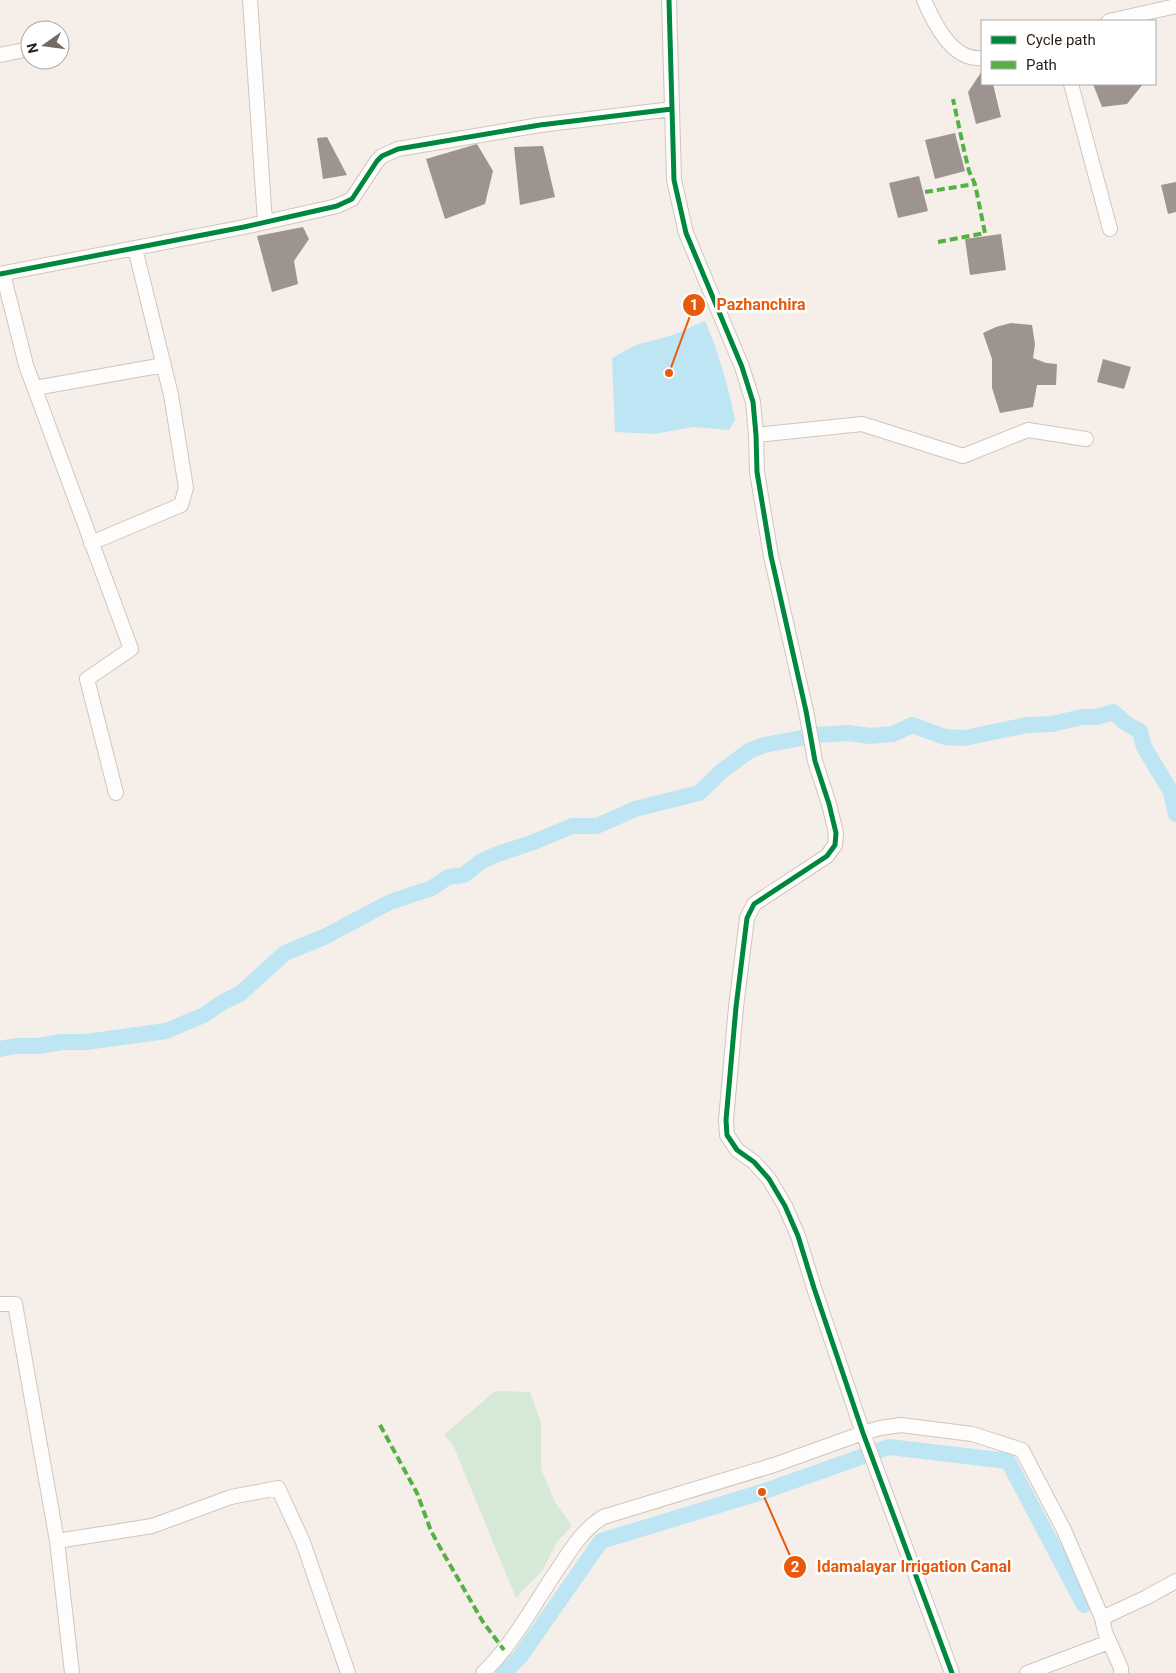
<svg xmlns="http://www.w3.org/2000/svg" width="1176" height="1673" font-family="Roboto,sans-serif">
  <rect width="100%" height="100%" fill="#f6efe9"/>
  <!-- green -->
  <path fill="#d6e9d7" d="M 495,1391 L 530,1392 L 541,1422 L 541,1469 L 555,1502 L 572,1526 L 557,1542 L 542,1571 L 516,1598 L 453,1445 L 444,1435 Z"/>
  <!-- water -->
  <path fill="#bde5f3" d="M 705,321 C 719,353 728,385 735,420 L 729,430 L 693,427 L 654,434 L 615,432 L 612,358 L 636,345 L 673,335 Z"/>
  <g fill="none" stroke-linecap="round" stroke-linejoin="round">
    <!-- canal -->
    <path stroke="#bde5f3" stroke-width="16" d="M 0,1049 L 15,1046 L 38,1046 L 62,1042 L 86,1042 L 166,1031 L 204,1015 L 223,1002 L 241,993 L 285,953 L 324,937 L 390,902 L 432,888 L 448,877 L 464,875 L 480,862 L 495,855 L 534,842 L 572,826 L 597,826 L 635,809 L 699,793 L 722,771 L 749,751 L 764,745 L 818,735 L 848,733 L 870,736 L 893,734 L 912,725 L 945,737 L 964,738 L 1027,725 L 1052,724 L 1082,717 L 1097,717 L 1113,712 L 1127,724 L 1140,731 L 1144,747 L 1171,792 L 1176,814
      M 504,1673 L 520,1657 L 601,1541 L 762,1492 L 889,1447 L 1008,1461 L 1084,1605"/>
  </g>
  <!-- building -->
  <path fill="#9d938f" d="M 982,71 L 982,84 L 993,84 L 1001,117 L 976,124 L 968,92 Z
    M 1093,84 L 1143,84 L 1127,104 L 1102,107 Z
    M 955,133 L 965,171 L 935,179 L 925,140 Z
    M 327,137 L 347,175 L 323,179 L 317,138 Z
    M 477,144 L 493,171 L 485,204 L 445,219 L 426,159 Z
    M 543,146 L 555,197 L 520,205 L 514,147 Z
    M 919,176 L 928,211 L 898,218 L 889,183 Z
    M 1176,182 L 1176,212 L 1168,214 L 1161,185 Z
    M 303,227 L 309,239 L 294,261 L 298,284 L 272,292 L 257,236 Z
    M 1001,234 L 1006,270 L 970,275 L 965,239 Z
    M 1011,323 L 1032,325 L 1035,344 L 1033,358 L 1046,363 L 1057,364 L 1056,385 L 1037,385 L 1033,407 L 1000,413 L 992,388 L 992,359 L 983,333 L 996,327 Z
    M 1103,359 L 1131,367 L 1124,389 L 1097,382 Z"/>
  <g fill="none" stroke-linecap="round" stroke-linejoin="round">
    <defs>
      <path id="minor" d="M 250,0 L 265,222
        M 669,0 L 674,180 L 686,233 L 742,367 L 753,402 L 756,435 L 757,472 L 771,556 L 806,711 L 815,761 L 829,804 L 836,833 L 835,845 L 827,856 L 754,904 L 747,918 L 736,1007 L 726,1120 L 727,1135 L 737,1150 L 754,1162 L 769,1179 L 785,1206 L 798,1236 L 814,1288 L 863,1433 L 952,1673
        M 924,0 C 934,23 952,61 982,58
        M 1109,21 L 1176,6
        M 0,55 L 30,49
        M 1071,84 L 1110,229
        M 0,274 L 244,227 L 337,206 L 352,199 L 377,161 L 382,156 L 398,149 L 540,125 L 672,109
        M 3,274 L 26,365 L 131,649 L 87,679 L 116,793
        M 35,388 L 164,365
        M 756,435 L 862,424 L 963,456 L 1028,430 L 1086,439
        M 91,543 L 181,505 L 186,488 L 171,395 L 135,248
        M 0,1304 L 15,1304 L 57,1541 L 72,1673
        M 57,1541 L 152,1526 L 231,1497 L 278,1488 L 303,1542 L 348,1673
        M 1102,1618 L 1105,1632 L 1121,1668 L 1121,1673
        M 483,1673 C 516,1641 536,1600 562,1563 C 573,1546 585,1528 603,1517 L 774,1465 L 863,1433 L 880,1428 L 901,1425 L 972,1434 L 1022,1450 L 1064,1530 L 1102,1618 L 1147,1597 L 1176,1581
        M 1027,1673 L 1109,1642"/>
    </defs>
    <!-- minor casing -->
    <use href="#minor" stroke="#cec6be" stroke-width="16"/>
    <!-- minor -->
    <use href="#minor" stroke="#fefdfc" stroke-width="14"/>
    <!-- quiet -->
    <path stroke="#56b145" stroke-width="4" stroke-dasharray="8 4" stroke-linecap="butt" d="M 925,192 L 975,184
      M 938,242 L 985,233 L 975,184 L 969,171 L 964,150 L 953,99
      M 380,1425 L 417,1493 L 431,1531 L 442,1551 L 483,1622 L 504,1650"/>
    <defs>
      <path id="cycleway" d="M 669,0 L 674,180 L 686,233 L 742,367 L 753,402 L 756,435 L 757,472 L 771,556 L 806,711 L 815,761 L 829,804 L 836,833 L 835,845 L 827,856 L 754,904 L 747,918 L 736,1007 L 726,1120 L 727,1135 L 737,1150 L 754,1162 L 769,1179 L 785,1206 L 798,1236 L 814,1288 L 863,1433 L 952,1673
        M 0,274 L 244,227 L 337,206 L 352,199 L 377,161 L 382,156 L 398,149 L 540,125 L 672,109"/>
    </defs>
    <!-- cycleway casing -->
    <use href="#cycleway" stroke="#fff" stroke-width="8"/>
    <!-- cycleway -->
    <use href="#cycleway" stroke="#00873e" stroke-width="5"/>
  </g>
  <!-- callouts -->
  <path fill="none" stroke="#e8590c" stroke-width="2" d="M669 373L694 305M762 1492L795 1567"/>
  <g fill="#e8590c" stroke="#fff" stroke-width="2">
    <circle cx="669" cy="373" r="5"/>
    <circle cx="762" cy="1492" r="5"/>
    <circle cx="694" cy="305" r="12"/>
    <circle cx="795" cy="1567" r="12"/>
  </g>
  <g font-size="15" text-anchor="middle" font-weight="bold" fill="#fff">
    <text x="694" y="310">1</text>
    <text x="795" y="1572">2</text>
  </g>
  <g font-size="16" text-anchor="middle" font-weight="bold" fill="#e8590c" stroke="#fff" stroke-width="5" stroke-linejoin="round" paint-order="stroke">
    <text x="761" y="310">Pazhanchira</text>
    <text x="914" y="1572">Idamalayar Irrigation Canal</text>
  </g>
  <!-- legend -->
  <rect x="981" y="20" width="175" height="65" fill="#ffffff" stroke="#aba7a3"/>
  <rect x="991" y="36" width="25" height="8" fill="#00873e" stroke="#aba7a3"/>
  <text x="1026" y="45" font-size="15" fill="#2d2218">Cycle path</text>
  <rect x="991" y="61" width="25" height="8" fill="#56b145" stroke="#aba7a3"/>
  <text x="1026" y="70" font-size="15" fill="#2d2218">Path</text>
  <!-- north arrow -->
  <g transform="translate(45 45) rotate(256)"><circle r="24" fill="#ffffff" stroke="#aba7a3"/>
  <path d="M0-4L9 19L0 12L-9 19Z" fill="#736a61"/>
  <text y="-8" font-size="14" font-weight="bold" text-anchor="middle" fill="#2d2218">N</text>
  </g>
</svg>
